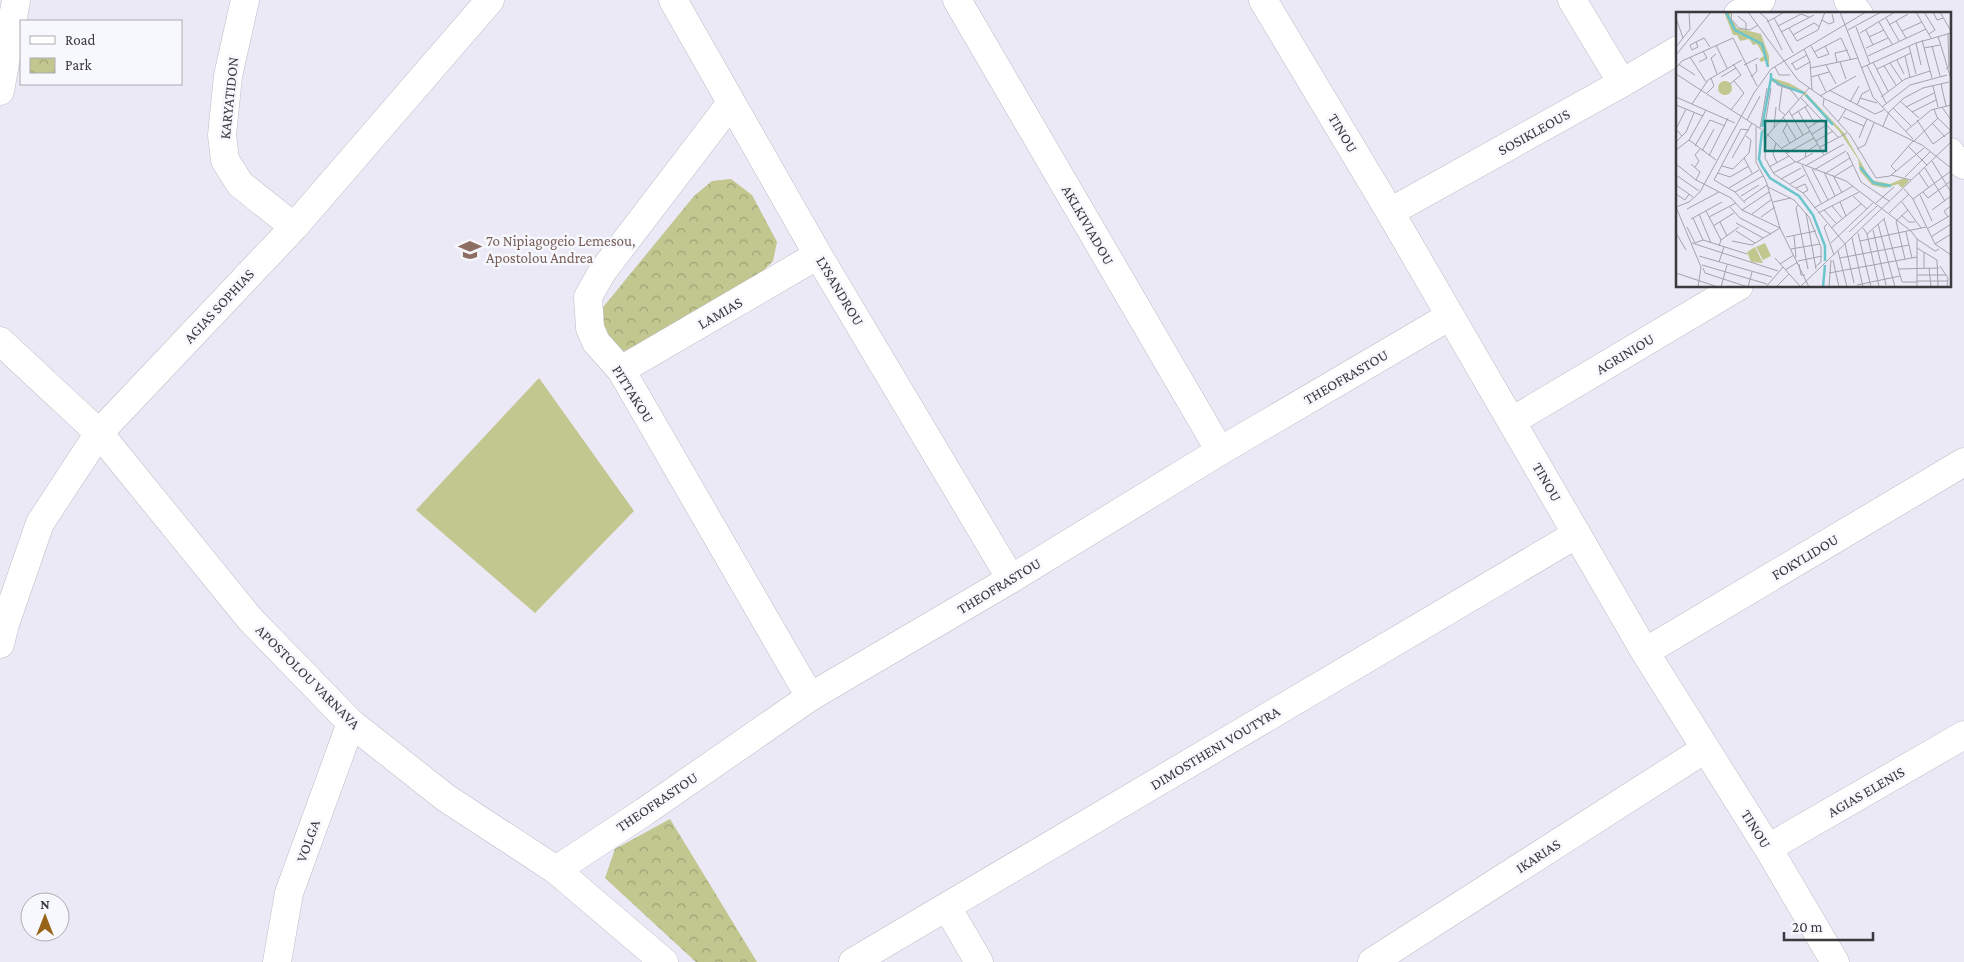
<svg xmlns="http://www.w3.org/2000/svg" width="1964" height="962" font-family="'Crimson Pro',serif">
  <defs>
    <pattern id="park-crowns" width="20" height="18" patternUnits="userSpaceOnUse" patternTransform="scale(1.25)"><rect width="20" height="18" fill="#c1c78f"/><path d="M2 6a3 3 0 1 1 6 0M12 15a3 3 0 1 1 6 0" fill="none" stroke="#9ea376"/></pattern>
  </defs>
  <rect width="100%" height="100%" fill="#eae9f5"/>
  <!-- park -->
  <path fill="url(#park-crowns)" d="M 731,179 L 752,195 L 777,242 L 773,261 L 761,273 L 629,349 L 619,353 C 607,346 602,324 600,311 L 694,196 L 712,181 Z
    M 670,819 L 757,962 L 696,962 L 605,878 L 615,849 Z"/>
  <!-- pitch -->
  <path fill="#c1c78f" d="M 539,378 L 634,511 L 535,613 L 416,510 Z"/>
  <g fill="none" stroke-linecap="round" stroke-linejoin="round">
    <defs>
      <path id="minor" d="M 245,0 L 228,76 L 222,135 L 225,160 L 240,184 L 294,227
        M 673,0 L 818,255 L 1011,579
        M 957,0 L 1220,451
        M 1263,0 L 1390,212 L 1645,652 L 1768,848 L 1835,962
        M 1572,0 L 1622,83
        M 1848,0 L 1859,14
        M 1738,14 L 1761,0
        M 0,91 L 16,0
        M 731,103 L 602,272 L 588,297 L 590,328 L 596,342 L 621,370 L 810,697
        M 1950,152 L 1954,158 L 1964,165
        M 1390,212 L 1622,83 L 1678,50
        M 621,370 L 818,255
        M 1512,421 L 1739,286
        M 0,644 L 5,624 L 40,523 L 99,433 L 294,227 L 490,0
        M 1645,652 L 1964,462
        M 1768,848 L 1964,735
        M 556,870 L 644,812 L 810,697 L 1011,579 L 1220,451 L 1450,316
        M 947,907 L 979,962
        M 277,962 L 289,893 L 351,723
        M 853,962 L 1577,534
        M 1372,962 L 1705,749"/>
      <path id="major" d="M 0,341 L 99,433 L 250,619 L 351,723 L 446,798 L 556,870 L 664,962"/>
    </defs>
    <!-- minor casing -->
    <use href="#minor" stroke="#bdbcc8" stroke-width="29"/>
    <!-- major casing -->
    <use href="#major" stroke="#bdbcc8" stroke-width="29"/>
    <!-- minor -->
    <use href="#minor" stroke="#fff" stroke-width="28"/>
    <!-- major -->
    <use href="#major" stroke="#fff" stroke-width="28"/>
  </g>
  <!-- icons -->
  <defs>
    <symbol id="school-bare" viewBox="-9 -9 18 18"><path d="M0-5L7-2L0 1L-7-2ZM-4 1L0 2.5L4 1V4Q0 6-4 4Z" fill="#8d6e63" stroke="#f7f7fe" stroke-width="2.5" paint-order="stroke"/></symbol>
  </defs>
  <g fill-rule="evenodd">
    <use href="#school-bare" x="454" y="234" width="32" height="32"/>
  </g>
  <g text-anchor="middle" stroke-width="5" stroke-linejoin="round" paint-order="stroke">
    <!-- street labels -->
    <g font-size="15" fill="#3b3b3f" stroke="#f7f7fe">
      <text transform="translate(229 98) rotate(-84)" y="5">KARYATIDON</text>
      <text transform="translate(1534 132) rotate(-29)" y="5">SOSIKLEOUS</text>
      <text transform="translate(1343 133) rotate(59)" y="5">TINOU</text>
      <text transform="translate(1088 225) rotate(60)" y="5">AKLKIVIADOU</text>
      <text transform="translate(840 291) rotate(59)" y="5">LYSANDROU</text>
      <text transform="translate(219 306) rotate(-47)" y="5">AGIAS SOPHIAS</text>
      <text transform="translate(720 313) rotate(-30)" y="5">LAMIAS</text>
      <text transform="translate(1625 354) rotate(-31)" y="5">AGRINIOU</text>
      <text transform="translate(1346 377) rotate(-30)" y="5">THEOFRASTOU</text>
      <text transform="translate(633 394) rotate(58)" y="5">PITTAKOU</text>
      <text transform="translate(1547 482) rotate(60)" y="5">TINOU</text>
      <text transform="translate(1805 557) rotate(-31)" y="5">FOKYLIDOU</text>
      <text transform="translate(999 586) rotate(-31)" y="5">THEOFRASTOU</text>
      <text transform="translate(308 677) rotate(45)" y="5">APOSTOLOU VARNAVA</text>
      <text transform="translate(1215 748) rotate(-31)" y="5">DIMOSTHENI VOUTYRA</text>
      <text transform="translate(1866 792) rotate(-30)" y="5">AGIAS ELENIS</text>
      <text transform="translate(657 802) rotate(-34)" y="5">THEOFRASTOU</text>
      <text transform="translate(1756 829) rotate(58)" y="5">TINOU</text>
      <text transform="translate(308 841) rotate(-70)" y="5">VOLGA</text>
      <text transform="translate(1538 856) rotate(-33)" y="5">IKARIAS</text>
    </g>
    <!-- education labels -->
    <g font-size="15" fill="#785e54" stroke="#f7f7fe" text-anchor="start">
      <text x="486" y="246">7o Nipiagogeio Lemesou,<tspan x="486" dy="17">Apostolou Andrea</tspan></text>
    </g>
  </g>
  <!-- overview -->
  <g transform="translate(1676 12)">
    <rect width="275" height="275" fill="#eae9f5"/>
    <path d="M 48,0 L 55,0 L 54,4 L 61,16 L 85,22 L 93,44 L 93,55 L 90,48 L 85,50 L 83,47 L 88,44 L 81,32 L 77,33 L 73,27 L 64,29 L 61,23 L 57,23 ZM 96,66 L 113,71 L 129,80 L 168,121 L 195,168 L 214,172 L 228,166 L 233,169 L 226,176 L 222,172 L 209,176 L 196,173 L 184,159 L 182,147 L 163,119 L 123,78 L 106,74 L 95,69 ZM 79,235 L 87,251 L 75,250 L 71,240 Z" fill="#c1c78f"/>
    <path d="M42 76a7 7 0 1 1 14 0a7 7 0 1 1-14 0ZM 89,231 L 95,244 L 87,248 L 80,235 Z" fill="#c1c78f"/>
    <path fill="none" stroke="#6bc5cc" stroke-width="2.5" d="M 50,0 L 59,18 L 86,32 L 92,55M 95,61 L 95,66 L 104,73 L 128,81M 130,83 L 157,113M 86,115 L 95,66M 86,119 L 83,147 L 86,154 L 94,166 L 123,184 L 137,203 L 149,234 L 149,249M 184,155 L 198,171 L 215,174M 147,275 L 149,253"/>
    <path fill="none" stroke="#a4a3ac" stroke-width="1" d="M 56,0 L 55,7 L 63,16 L 74,18 L 82,13M 72,0 L 122,68 L 149,87 L 246,133 L 275,156M 83,0 L 91,7 L 106,38M 164,0 L 197,85 L 237,127M 240,0 L 255,26M 248,0 L 259,18 L 253,22M 257,0 L 261,8 L 267,6M 264,0 L 275,19M 62,4 L 70,11 L 70,18M 0,6 L 7,26M 98,6 L 117,41M 210,6 L 223,29M 146,8 L 153,12 L 158,10 L 156,2M 220,9 L 230,26M 91,10 L 107,1M 203,10 L 216,32M 213,13 L 232,2M 102,14 L 125,2 L 133,5M 180,15 L 194,52M 113,16 L 121,29 L 142,18 L 149,0M 172,18 L 205,0M 190,18 L 197,33M 226,19 L 246,10M 105,20 L 138,3M 184,21 L 219,0M 117,23 L 138,11 L 144,15M 262,24 L 275,67M 193,25 L 208,18M 246,28 L 256,66M 20,30 L 22,35 L 16,38 L 14,33 L 28,26 L 34,35M 240,31 L 245,53M 40,33 L 51,56M 135,34 L 142,46 L 153,42 L 149,34M 233,34 L 240,62M 256,34 L 264,64M 0,35 L 14,17 L 13,0M 190,36 L 212,26M 248,36 L 264,33M 128,37 L 134,50 L 136,78M 138,40 L 165,26 L 175,48M 40,42 L 35,46 L 41,62M 0,43 L 35,0M 192,44 L 250,17M 229,44 L 234,65M 14,45 L 30,70M 221,48 L 228,62M 23,50 L 31,46 L 27,39M 161,50 L 159,41 L 172,38M 164,50 L 170,67M 197,50 L 212,79M 116,51 L 120,58 L 134,50M 214,51 L 226,69M 2,52 L 19,63M 115,52 L 131,43M 68,53 L 82,46M 150,53 L 160,72M 191,53 L 210,91M 208,54 L 220,73M 99,55 L 103,63 L 114,63M 0,56 L 6,49 L 57,26 L 81,74M 134,56 L 182,46M 185,56 L 240,31 L 275,21M 201,57 L 235,41M 270,57 L 273,55 L 272,22M 0,62 L 88,119 L 118,149 L 170,169 L 235,219 L 241,227 L 241,275M 142,63 L 150,80M 45,65 L 60,56M 75,65 L 81,59 L 80,52M 135,65 L 153,60M 54,72 L 65,63 L 57,52M 100,72 L 114,77 L 123,88M 265,72 L 270,94M 257,74 L 262,95M 106,75 L 103,98 L 109,103M 133,76 L 90,125 L 89,146 L 98,162 L 127,181 L 169,232 L 178,271M 153,78 L 199,102 L 208,98M 31,81 L 38,74 L 35,66M 144,84 L 180,64M 0,85 L 59,111M 205,85 L 229,67 L 254,59M 125,86 L 162,125M 184,86 L 201,91M 148,87 L 147,93 L 174,123 L 200,166 L 214,164 L 248,136M 224,89 L 243,106M 174,90 L 183,74M 16,92 L 32,68 L 66,48M 0,93 L 27,104M 181,93 L 186,82 L 193,78M 129,95 L 139,112M 206,95 L 234,73 L 271,63M 230,95 L 258,81M 266,95 L 275,108M 217,96 L 235,114M 258,97 L 261,105 L 275,119M 55,98 L 68,81 L 58,69M 113,99 L 127,123M 122,99 L 148,143M 236,100 L 260,88M 115,104 L 132,93M 107,105 L 120,127M 167,105 L 188,114M 71,108 L 84,84M 241,108 L 257,132 L 275,119M 162,110 L 170,97M 256,111 L 269,125M 111,112 L 107,119 L 114,131M 207,114 L 213,100 L 228,86 L 247,76 L 273,70M 80,115 L 80,150 L 90,169 L 104,216M 84,116 L 91,76M 98,116 L 100,95M 132,116 L 145,108M 88,119 L 95,76M 230,119 L 255,98 L 275,93M 136,122 L 149,114M 6,124 L 0,117 L 10,97M 183,126 L 191,107M 13,128 L 40,148M 140,129 L 157,119M 238,129 L 262,106M 0,130 L 10,120 L 18,101M 100,131 L 97,142 L 101,151M 19,134 L 34,108 L 49,114M 232,134 L 251,153M 144,135 L 171,121M 106,136 L 134,119M 181,137 L 189,133 L 198,111M 0,138 L 13,128 L 30,98M 26,139 L 38,117M 171,140 L 185,170 L 213,189M 111,141 L 138,126M 33,144 L 52,106M 129,145 L 130,140 L 142,132M 56,146 L 76,111M 68,146 L 76,161M 256,149 L 275,180M 121,150 L 137,141M 0,152 L 20,168 L 55,186 L 66,198 L 104,216 L 133,275M 15,152 L 24,160 L 20,168M 126,153 L 145,191M 46,154 L 57,157 L 73,141 L 75,128 L 70,124M 129,154 L 168,132M 19,155 L 23,149 L 19,143 L 24,137M 93,155 L 113,144M 249,156 L 269,189M 136,157 L 152,188M 138,158 L 170,139M 220,159 L 215,154 L 237,129M 148,160 L 159,184M 42,161 L 54,165 L 73,154M 97,161 L 119,150M 150,161 L 174,146M 243,161 L 253,176M 0,163 L 23,179M 157,163 L 166,181M 215,163 L 235,168M 159,164 L 177,153M 229,165 L 254,140M 105,167 L 125,156M 114,172 L 129,163M 0,173 L 17,185M 92,175 L 118,188 L 133,205 L 145,235 L 145,250 L 139,255M 53,176 L 83,158M 120,176 L 129,172 L 132,178 L 127,181M 228,177 L 237,187 L 259,232 L 275,243M 59,180 L 87,164M 247,180 L 252,186 L 275,169M 0,182 L 9,188 L 13,182M 244,183 L 256,209M 65,184 L 83,173M 177,184 L 191,197M 237,187 L 275,159M 68,189 L 91,173M 97,190 L 115,186M 164,190 L 170,204M 226,190 L 245,216M 69,191 L 59,180 L 38,168 L 65,117 L 73,118M 200,191 L 218,175M 122,193 L 120,196 L 132,257M 156,194 L 166,206M 0,195 L 13,190 L 24,180 L 78,81 L 95,57 L 190,0M 0,195 L 25,255 L 22,275M 54,195 L 64,206 L 95,222M 138,196 L 177,174M 11,197 L 43,180M 66,198 L 93,180M 148,198 L 160,211M 256,198 L 275,184M 30,199 L 45,228 L 43,234M 130,201 L 140,257M 142,201 L 183,180M 213,201 L 233,182M 23,202 L 35,231M 76,202 L 96,187M 225,203 L 233,210 L 239,210M 33,205 L 60,191M 85,205 L 99,195M 272,205 L 268,199 L 275,194M 17,206 L 27,228M 15,207 L 46,190M 208,207 L 226,270 L 241,270M 44,210 L 51,224M 60,211 L 87,226M 151,212 L 148,215 L 158,243M 202,212 L 219,275M 37,214 L 58,201M 11,215 L 19,231 L 27,228 L 71,242M 155,216 L 185,192M 187,216 L 191,222 L 203,274M 251,217 L 275,203M 197,218 L 210,273M 60,219 L 79,231M 173,220 L 201,194M 230,220 L 236,246M 0,221 L 10,238M 182,221 L 195,275M 191,222 L 209,206M 118,224 L 120,246M 110,225 L 140,219M 255,225 L 275,212M 176,226 L 187,275M 241,227 L 259,239 L 263,237M 45,228 L 63,215M 56,229 L 76,233 L 104,216M 184,229 L 250,215M 16,231 L 102,259M 155,231 L 197,191M 259,232 L 275,222M 241,236 L 261,248 L 262,275M 115,237 L 144,232M 162,239 L 171,275M 248,240 L 248,256M 23,244 L 96,265M 99,246 L 124,274M 164,246 L 233,233M 229,247 L 220,209 L 232,198M 157,248 L 163,275M 122,249 L 146,244M 43,250 L 48,235M 104,252 L 118,243M 123,252 L 125,263 L 129,263M 26,253 L 91,272M 264,254 L 272,266 L 271,275M 27,256 L 29,261 L 72,275M 253,256 L 255,275M 222,257 L 263,256M 109,258 L 122,250M 0,261 L 42,275M 153,261 L 241,245M 241,263 L 270,263M 241,269 L 272,269M 181,273 L 224,264M 45,275 L 51,253M 72,275 L 76,260M 90,275 L 107,255M 100,275 L 113,262M 124,275 L 275,130M 153,275 L 155,248"/>
    <path fill="#0f766e" fill-opacity="0.15" stroke="#0f766e" stroke-width="2.5" d="M 89,109 L 150,109 L 150,139 L 89,139 Z"/>
    <rect width="275" height="275" fill="none" stroke="#3b3b3f" stroke-width="2.5"/>
  </g>
  <!-- legend -->
  <rect x="20" y="20" width="162" height="65" fill="#f7f7fe" stroke="#acacb2"/>
  <rect x="30" y="36" width="25" height="8" fill="#ffffff" stroke="#acacb2"/>
  <text x="65" y="45" font-size="15" fill="#3b3b3f">Road</text>
  <rect x="30" y="58" width="25" height="15" fill="url(#park-crowns)" stroke="#acacb2"/>
  <text x="65" y="70" font-size="15" fill="#3b3b3f">Park</text>
  <!-- north arrow -->
  <g transform="translate(45 917)"><circle r="24" fill="#f7f7fe" stroke="#acacb2"/>
  <path d="M0-4L9 19L0 12L-9 19Z" fill="#976418"/>
  <text y="-8" font-size="14" font-weight="bold" text-anchor="middle" fill="#3b3b3f">N</text>
  </g>
  <!-- scale -->
  <path d="M1784 932v8h89v-8" fill="none" stroke="#3b3b3f" stroke-width="2.5"/>
  <text x="1792" y="932" font-size="15" fill="#3b3b3f" stroke="#f7f7fe" stroke-width="4" paint-order="stroke">20 m</text>
</svg>
